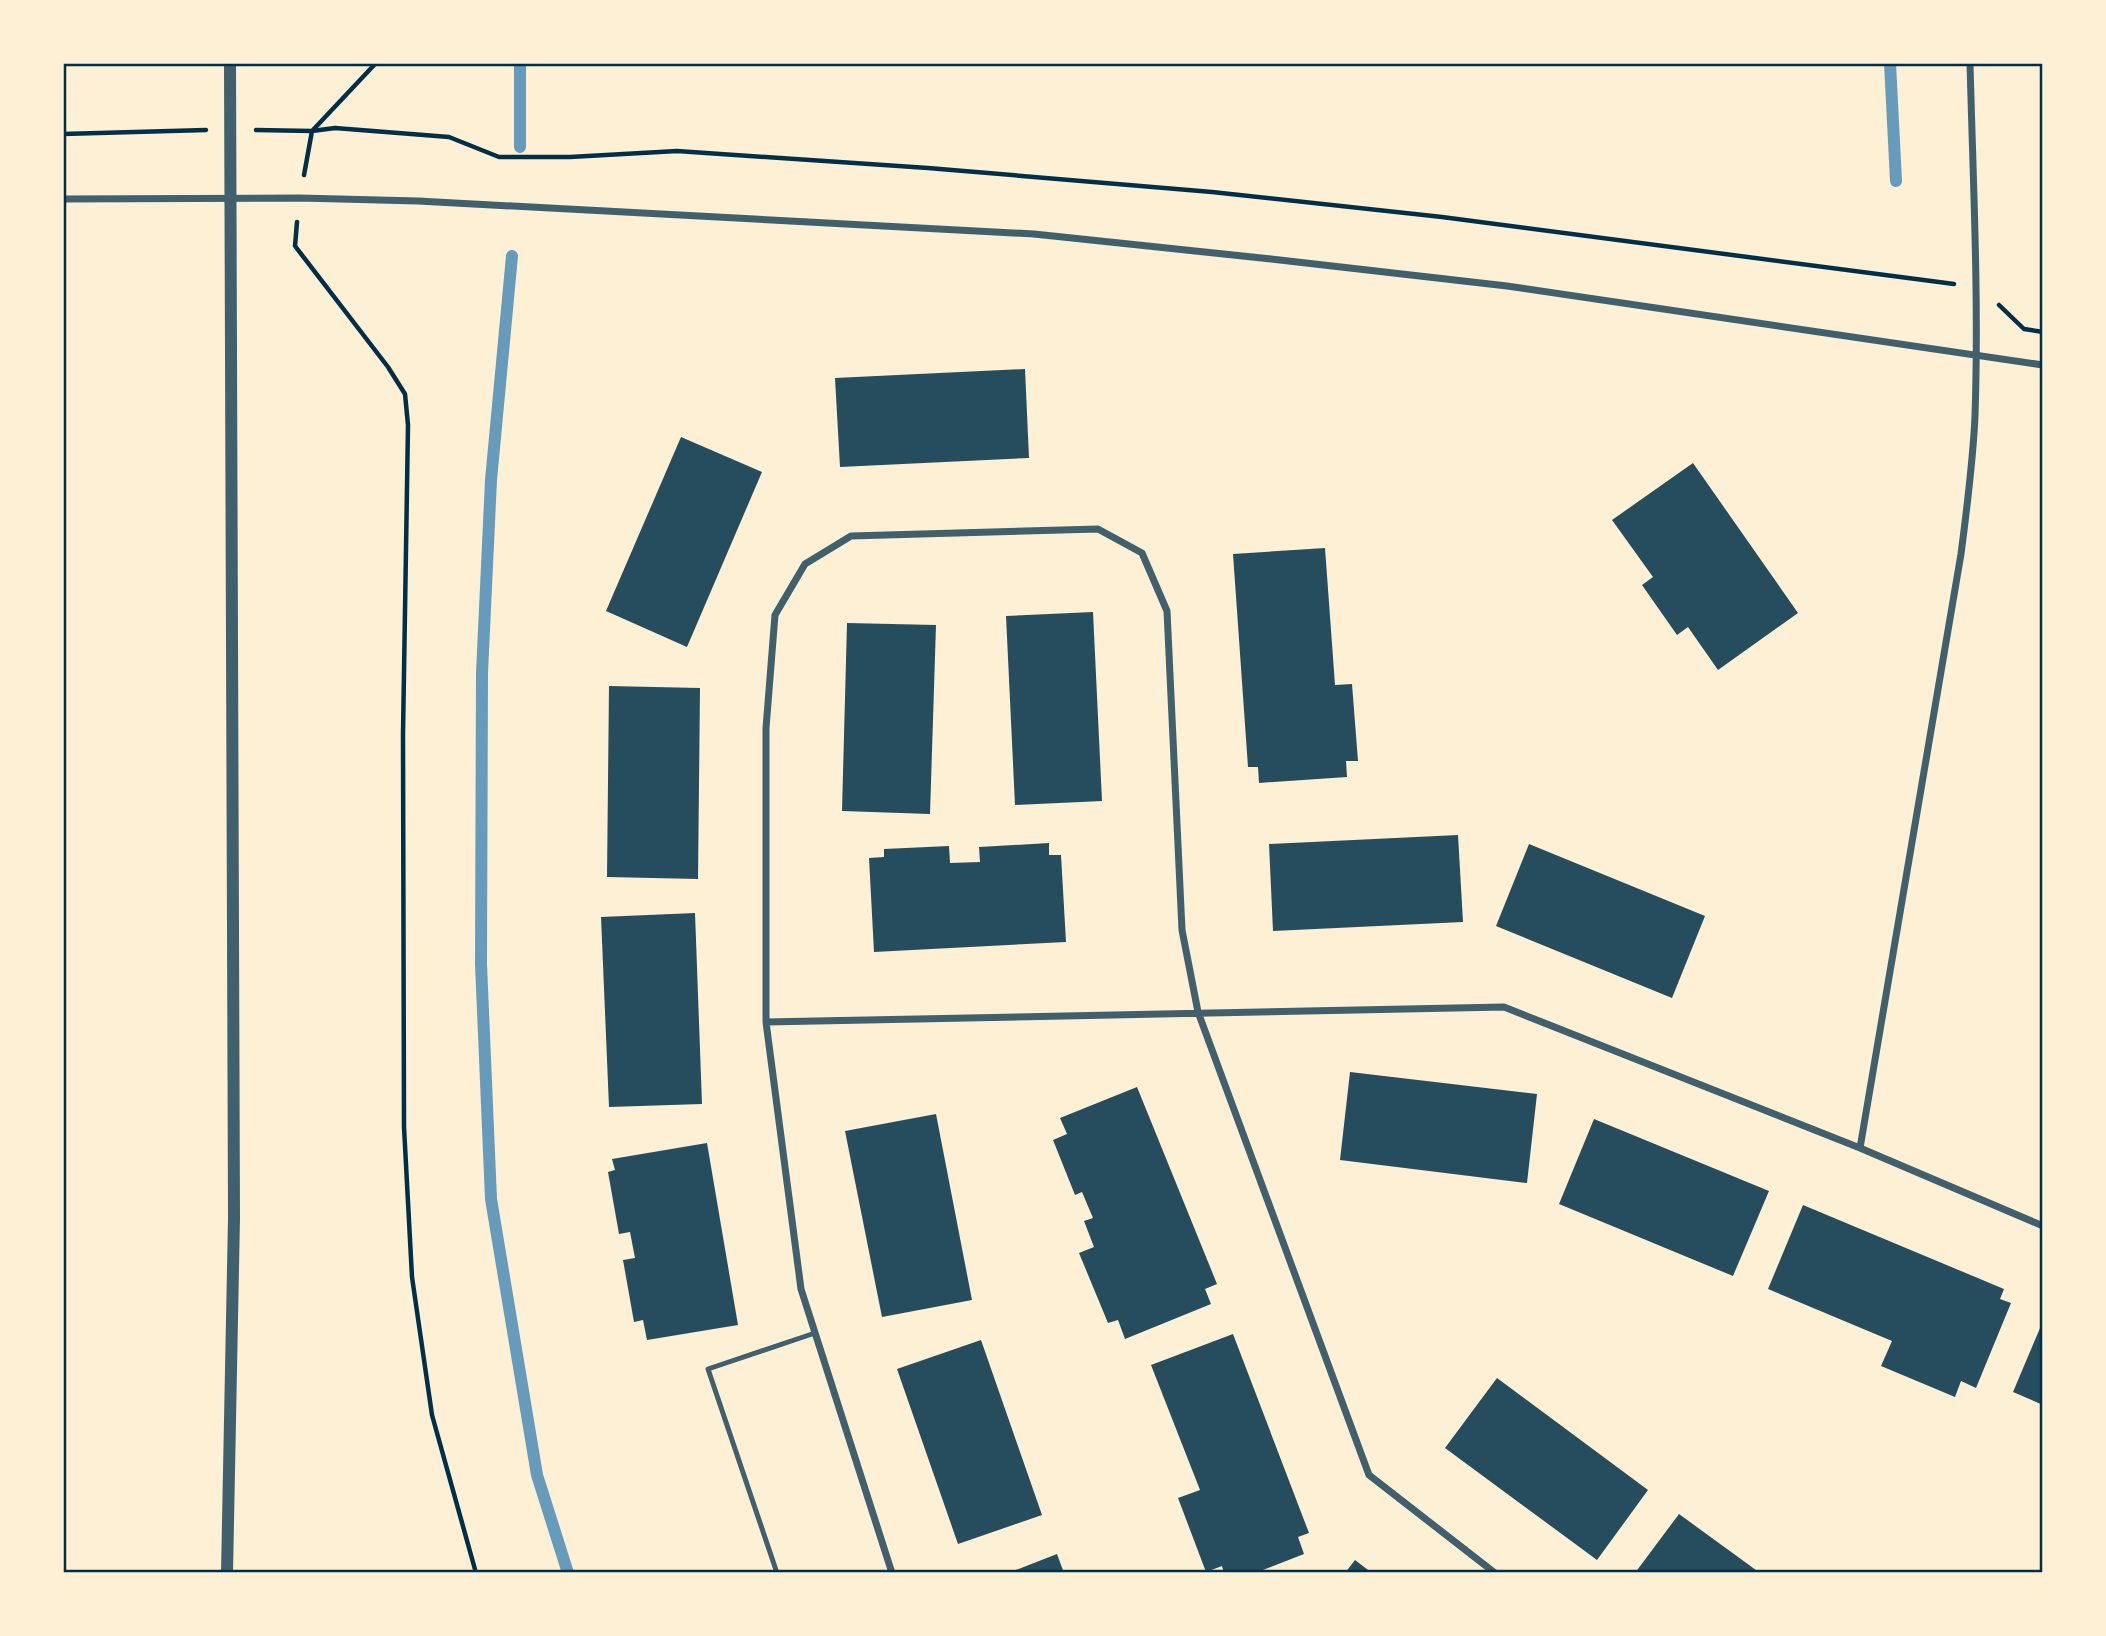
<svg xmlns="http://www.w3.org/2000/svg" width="2106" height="1636" font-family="Lato,sans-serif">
  <rect width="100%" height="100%" fill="#fdf0d5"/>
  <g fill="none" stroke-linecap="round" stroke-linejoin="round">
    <!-- stream -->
    <path stroke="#669bbc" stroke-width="12" d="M 1890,63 L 1896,181
      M 520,147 L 520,63
      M 512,256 L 491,480 L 482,673 L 481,964 L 491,1199 L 537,1475 L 568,1573"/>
  </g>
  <!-- building -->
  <path fill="#264d5e" d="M 1025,369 L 1029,458 L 840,467 L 835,378 Z
    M 681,437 L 762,472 L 687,647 L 606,611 Z
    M 1693,463 L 1798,613 L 1718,670 L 1688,627 L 1677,635 L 1642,585 L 1653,577 L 1612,520 Z
    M 1325,548 L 1335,685 L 1352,684 L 1358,761 L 1346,761 L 1347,777 L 1259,783 L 1258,767 L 1248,767 L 1233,554 Z
    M 1093,612 L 1102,801 L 1015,805 L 1006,616 Z
    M 847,623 L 936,625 L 930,814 L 842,811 Z
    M 609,686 L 700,688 L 698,879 L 607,877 Z
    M 1458,835 L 1463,922 L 1273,931 L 1269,844 Z
    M 1049,843 L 1049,855 L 1061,855 L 1066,942 L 874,952 L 869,858 L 884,857 L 884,849 L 949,846 L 950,863 L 980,862 L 979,847 Z
    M 1529,844 L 1705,916 L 1672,998 L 1496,926 Z
    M 695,913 L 702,1104 L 609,1107 L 601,917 Z
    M 1350,1072 L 1537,1094 L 1527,1183 L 1340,1160 Z
    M 1137,1087 L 1217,1284 L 1205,1289 L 1211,1304 L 1125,1339 L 1118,1320 L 1108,1323 L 1079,1253 L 1094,1247 L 1084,1221 L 1093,1218 L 1082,1192 L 1075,1195 L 1053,1140 L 1067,1134 L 1060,1118 Z
    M 936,1114 L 972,1300 L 882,1317 L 845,1131 Z
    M 1594,1119 L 1769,1191 L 1733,1276 L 1559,1204 Z
    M 707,1143 L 738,1325 L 647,1340 L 643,1320 L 634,1322 L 623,1260 L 635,1258 L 630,1232 L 619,1234 L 608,1172 L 615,1170 L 612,1159 Z
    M 1803,1205 L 2004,1289 L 2000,1299 L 2011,1303 L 1976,1388 L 1961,1381 L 1955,1397 L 1881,1366 L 1892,1341 L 1768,1289 Z
    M 2043,1321 L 2043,1405 L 2013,1392 Z
    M 1233,1334 L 1309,1533 L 1298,1537 L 1304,1554 L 1255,1573 L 1224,1573 L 1222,1566 L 1206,1572 L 1178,1498 L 1200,1490 L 1151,1365 Z
    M 981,1340 L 1042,1515 L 958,1544 L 897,1369 Z
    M 1497,1378 L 1648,1490 L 1597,1560 L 1445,1448 Z
    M 1679,1514 L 1760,1573 L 1635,1573 Z
    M 1057,1554 L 1064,1573 L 1008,1573 Z
    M 1355,1560 L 1372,1573 L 1345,1573 Z"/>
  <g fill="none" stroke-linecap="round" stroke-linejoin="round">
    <!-- path -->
    <path stroke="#003049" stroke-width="4.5" d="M 256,130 L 312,131 L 335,128 L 449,137 L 499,157 L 570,157 L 677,151 L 928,168 L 1212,192 L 1442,217 L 1954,284
      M 63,134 L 206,130
      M 304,175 L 312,131 L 376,63
      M 297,222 L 295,246 L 388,367 L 405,394 L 408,425 L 403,735 L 404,1127 L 412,1277 L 432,1415 L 476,1573
      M 1999,305 L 2024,329 L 2043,332"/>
    <!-- service -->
    <path stroke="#3f606c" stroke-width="5" d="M 777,1573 L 708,1369 L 815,1333"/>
    <!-- minor -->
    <path stroke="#3f606c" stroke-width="7" d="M 63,199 L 300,198 L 418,201 L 1034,234 L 1271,259 L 1507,286 L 2043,365
      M 766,1022 L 1504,1007 L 1860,1148 L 2043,1226
      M 1860,1148 L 1961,554 C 1967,508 1973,462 1975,416 C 1979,298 1973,180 1970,63
      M 892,1573 L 801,1289 L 766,1022 L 766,728 L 775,615 L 805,564 L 851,536 L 1098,529 L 1142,553 L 1167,611 L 1182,930 L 1198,1012 L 1369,1475 L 1495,1573"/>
    <!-- tertiary -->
    <path stroke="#3f606c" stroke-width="12" d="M 227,1573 L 234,1218 L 230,63"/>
  </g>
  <!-- border -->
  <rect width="2106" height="1636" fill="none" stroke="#fdf0d5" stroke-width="130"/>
  <rect x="65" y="65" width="1976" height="1506" fill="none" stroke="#003049" stroke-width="2.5"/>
</svg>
